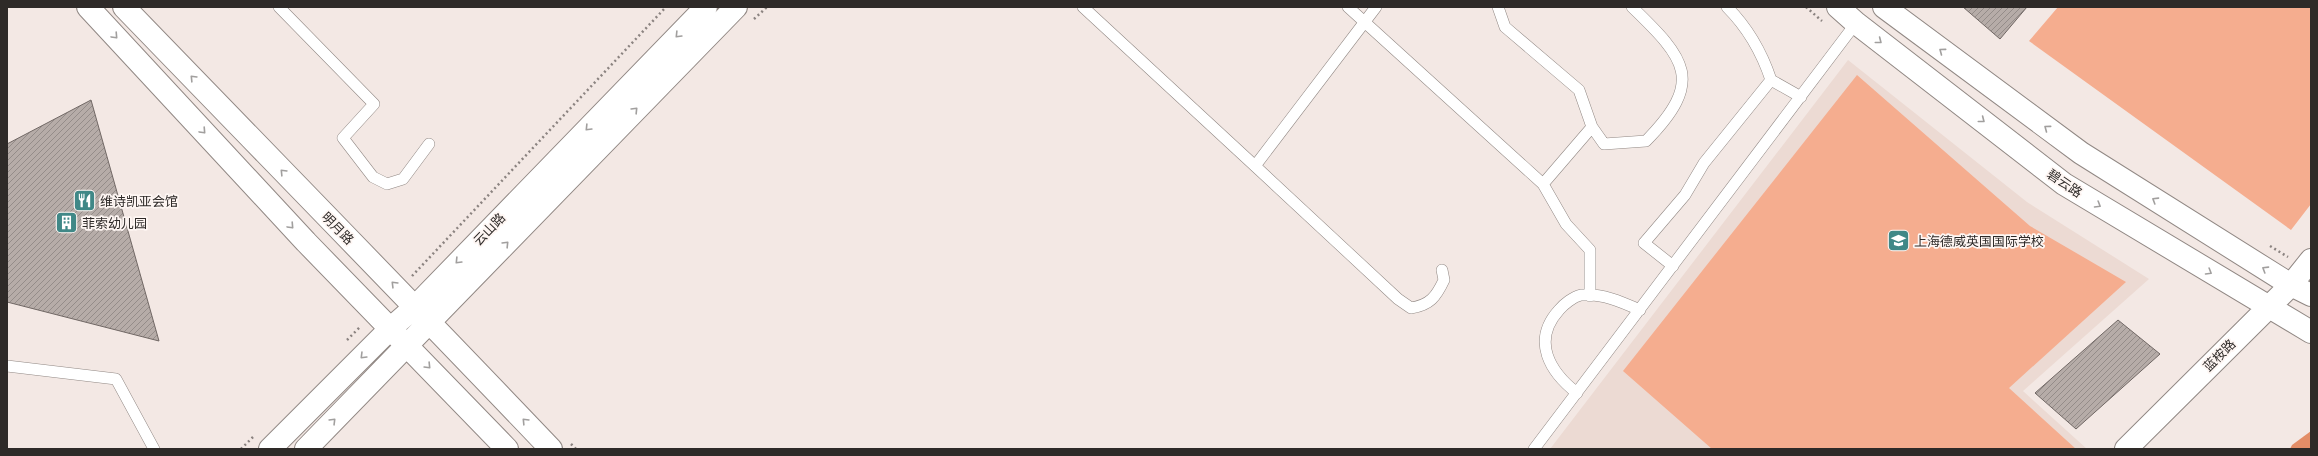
<svg xmlns="http://www.w3.org/2000/svg" width="2318" height="456" font-family="'Space Grotesk','Noto Sans SC',sans-serif">
  <defs>
    <pattern id="building-hatch" width="6" height="6" patternUnits="userSpaceOnUse"><rect width="6" height="6" fill="#b6aca8"/><path d="M-1 1l2-2M0 6l6-6M5 7l2-2" fill="none" stroke="#948c89"/></pattern>
  </defs>
  <rect width="100%" height="100%" fill="#f3e8e4"/>
  <!-- built -->
  <path fill="#ecdad3" d="M 1848,60 L 2027,202 L 2149,279 L 2023,391 L 2087,449 L 1550,449 Z"/>
  <!-- park -->
  <path fill="#f5ad8f" d="M 2058,7 L 2311,7 L 2311,204 L 2291,230 L 2029,41 Z
    M 1857,75 L 2030,226 L 2126,282 L 2009,388 L 2076,449 L 1712,449 L 1623,371 Z"/>
  <!-- water -->
  <path fill="#e38d67" d="M 2311,431 L 2311,449 L 2290,449 L 2292,445 Z"/>
  <!-- building -->
  <path fill="url(#building-hatch)" stroke="#716865" d="M 1963,7 L 2027,7 L 2000,39 Z
    M 91,100 L 159,341 L 7,302 L 7,144 Z
    M 2118,320 L 2160,354 L 2076,429 L 2035,393 Z"/>
  <g fill="none" stroke-linecap="round" stroke-linejoin="round">
    <defs>
      <path id="lane" d="M 279,7 L 374,104 L 343,138 L 373,177 L 387,184 L 403,179 L 429,144
        M 1083,7 L 1255,166
        M 1348,7 L 1543,184 L 1566,224 L 1590,250 L 1590,296
        M 1376,7 L 1255,166 L 1398,299 L 1411,308 C 1430,305 1436,297 1444,280 L 1442,270
        M 1498,7 L 1505,27 L 1579,90 L 1592,127 L 1543,184
        M 1771,80 L 1801,97
        M 1592,127 L 1604,144 L 1646,141 C 1705,81 1686,59 1632,7
        M 1673,266 L 1644,243 L 1685,195 L 1704,163 L 1771,80 C 1762,53 1747,27 1727,7
        M 7,366 L 116,379 L 154,449
        M 1577,393 C 1550,372 1531,341 1559,310 C 1564,304 1573,297 1581,295 C 1602,293 1622,302 1640,310
        M 1534,449 L 1856,23"/>
      <path id="secondary" d="M 88,7 L 306,242 L 507,449
        M 124,7 C 267,155 410,301 551,449
        M 1838,7 L 1856,23 L 2064,184 L 2311,332
        M 1884,7 L 2081,153 L 2291,285 L 2311,295
        M 270,449 L 391,328 L 415,307 L 706,7
        M 306,449 L 736,7
        M 2126,449 L 2291,285 L 2311,260"/>
    </defs>
    <!-- lane casing -->
    <use href="#lane" stroke="#918884" stroke-width="12"/>
    <!-- secondary casing -->
    <use href="#secondary" stroke="#918884" stroke-width="24"/>
    <!-- path -->
    <path stroke="#8b8380" stroke-width="2.5" stroke-dasharray="2 3" stroke-linecap="butt" d="M 1806,7 L 1822,21
      M 754,19 L 767,7
      M 2270,246 L 2288,257
      M 412,276 L 666,7
      M 347,340 L 360,327
      M 571,444 L 576,449
      M 241,449 L 253,437"/>
    <!-- lane -->
    <use href="#lane" stroke="#fff" stroke-width="11"/>
    <!-- secondary -->
    <use href="#secondary" stroke="#fff" stroke-width="22"/>
  </g>
  <!-- one-way arrows -->
  <defs><path id="oneway-chevron" d="M-2-3.5L2.5 0L-2 3.5" fill="none" stroke-width="1.6" stroke-linecap="round" stroke-linejoin="round"/></defs>
  <g stroke="#a19f9e">
    <use href="#oneway-chevron" transform="translate(678 35) rotate(134)"/>
    <use href="#oneway-chevron" transform="translate(115 36) rotate(47)"/>
    <use href="#oneway-chevron" transform="translate(1879 41) rotate(38)"/>
    <use href="#oneway-chevron" transform="translate(1942 51) rotate(-143)"/>
    <use href="#oneway-chevron" transform="translate(193 78) rotate(-134)"/>
    <use href="#oneway-chevron" transform="translate(635 110) rotate(-46)"/>
    <use href="#oneway-chevron" transform="translate(1982 120) rotate(38)"/>
    <use href="#oneway-chevron" transform="translate(588 128) rotate(134)"/>
    <use href="#oneway-chevron" transform="translate(2047 128) rotate(-143)"/>
    <use href="#oneway-chevron" transform="translate(203 131) rotate(47)"/>
    <use href="#oneway-chevron" transform="translate(283 172) rotate(-134)"/>
    <use href="#oneway-chevron" transform="translate(2155 200) rotate(-148)"/>
    <use href="#oneway-chevron" transform="translate(2098 205) rotate(31)"/>
    <use href="#oneway-chevron" transform="translate(291 226) rotate(47)"/>
    <use href="#oneway-chevron" transform="translate(506 244) rotate(-46)"/>
    <use href="#oneway-chevron" transform="translate(458 261) rotate(134)"/>
    <use href="#oneway-chevron" transform="translate(2265 269) rotate(-148)"/>
    <use href="#oneway-chevron" transform="translate(2209 272) rotate(31)"/>
    <use href="#oneway-chevron" transform="translate(394 284) rotate(-135)"/>
    <use href="#oneway-chevron" transform="translate(363 356) rotate(135)"/>
    <use href="#oneway-chevron" transform="translate(428 366) rotate(46)"/>
    <use href="#oneway-chevron" transform="translate(333 421) rotate(-45)"/>
    <use href="#oneway-chevron" transform="translate(525 421) rotate(-134)"/>
  </g>
  <!-- icons -->
  <defs>
    <symbol id="restaurant-square" viewBox="-11 -11 22 22"><rect x="-9" y="-9" width="18" height="18" rx="4" fill="#408887" stroke="#fef6f3"/><path d="M-5-6h1v4h1v-4h1v4h1v-4h1v5L-1.5 .5V6h-2V.5L-5-1ZM5-6V6H3V1.5H1.5Q1.5-4 5-6Z" fill="#fff"/></symbol>
    <symbol id="building-square" viewBox="-11 -11 22 22"><rect x="-9" y="-9" width="18" height="18" rx="4" fill="#408887" stroke="#fef6f3"/><path d="M-4-6H4V6H1V3H-1V6H-4ZM-2.5-4.3h1.7v1.8h-1.7ZM.8-4.3h1.7v1.8H.8ZM-2.5-1h1.7V.8h-1.7ZM.8-1h1.7V.8H.8Z" fill="#fff"/></symbol>
    <symbol id="school-square" viewBox="-11 -11 22 22"><rect x="-9" y="-9" width="18" height="18" rx="4" fill="#408887" stroke="#fef6f3"/><path d="M0-5L7-2L0 1L-7-2ZM-4 1L0 2.5L4 1V4Q0 6-4 4Z" fill="#fff"/></symbol>
  </defs>
  <g fill-rule="evenodd">
    <use href="#restaurant-square" x="72" y="188" width="25" height="25"/>
    <use href="#building-square" x="54" y="210" width="25" height="25"/>
    <use href="#school-square" x="1886" y="228" width="25" height="25"/>
  </g>
  <g text-anchor="middle" stroke-width="3.5" stroke-linejoin="round" paint-order="stroke">
    <!-- street labels -->
    <g font-size="13" fill="#2e2a28" stroke="#fef6f3">
      <text transform="translate(2065 183) rotate(34)" y="5">碧云路</text>
      <text transform="translate(338 228) rotate(45)" y="5">明月路</text>
      <text transform="translate(489 229) rotate(-46)" y="5">云山路</text>
      <text transform="translate(2219 355) rotate(-45)" y="5">蓝桉路</text>
    </g>
    <!-- poi labels -->
    <g font-size="13" fill="#2e2a28" stroke="#fef6f3" text-anchor="start">
      <text x="100" y="206">维诗凯亚会馆</text>
      <text x="82" y="228">菲索幼儿园</text>
      <text x="1914" y="246">上海德威英国国际学校</text>
    </g>
  </g>
  <!-- border -->
  <rect width="2318" height="456" fill="none" stroke="#2e2a28" stroke-width="16"/>
</svg>
